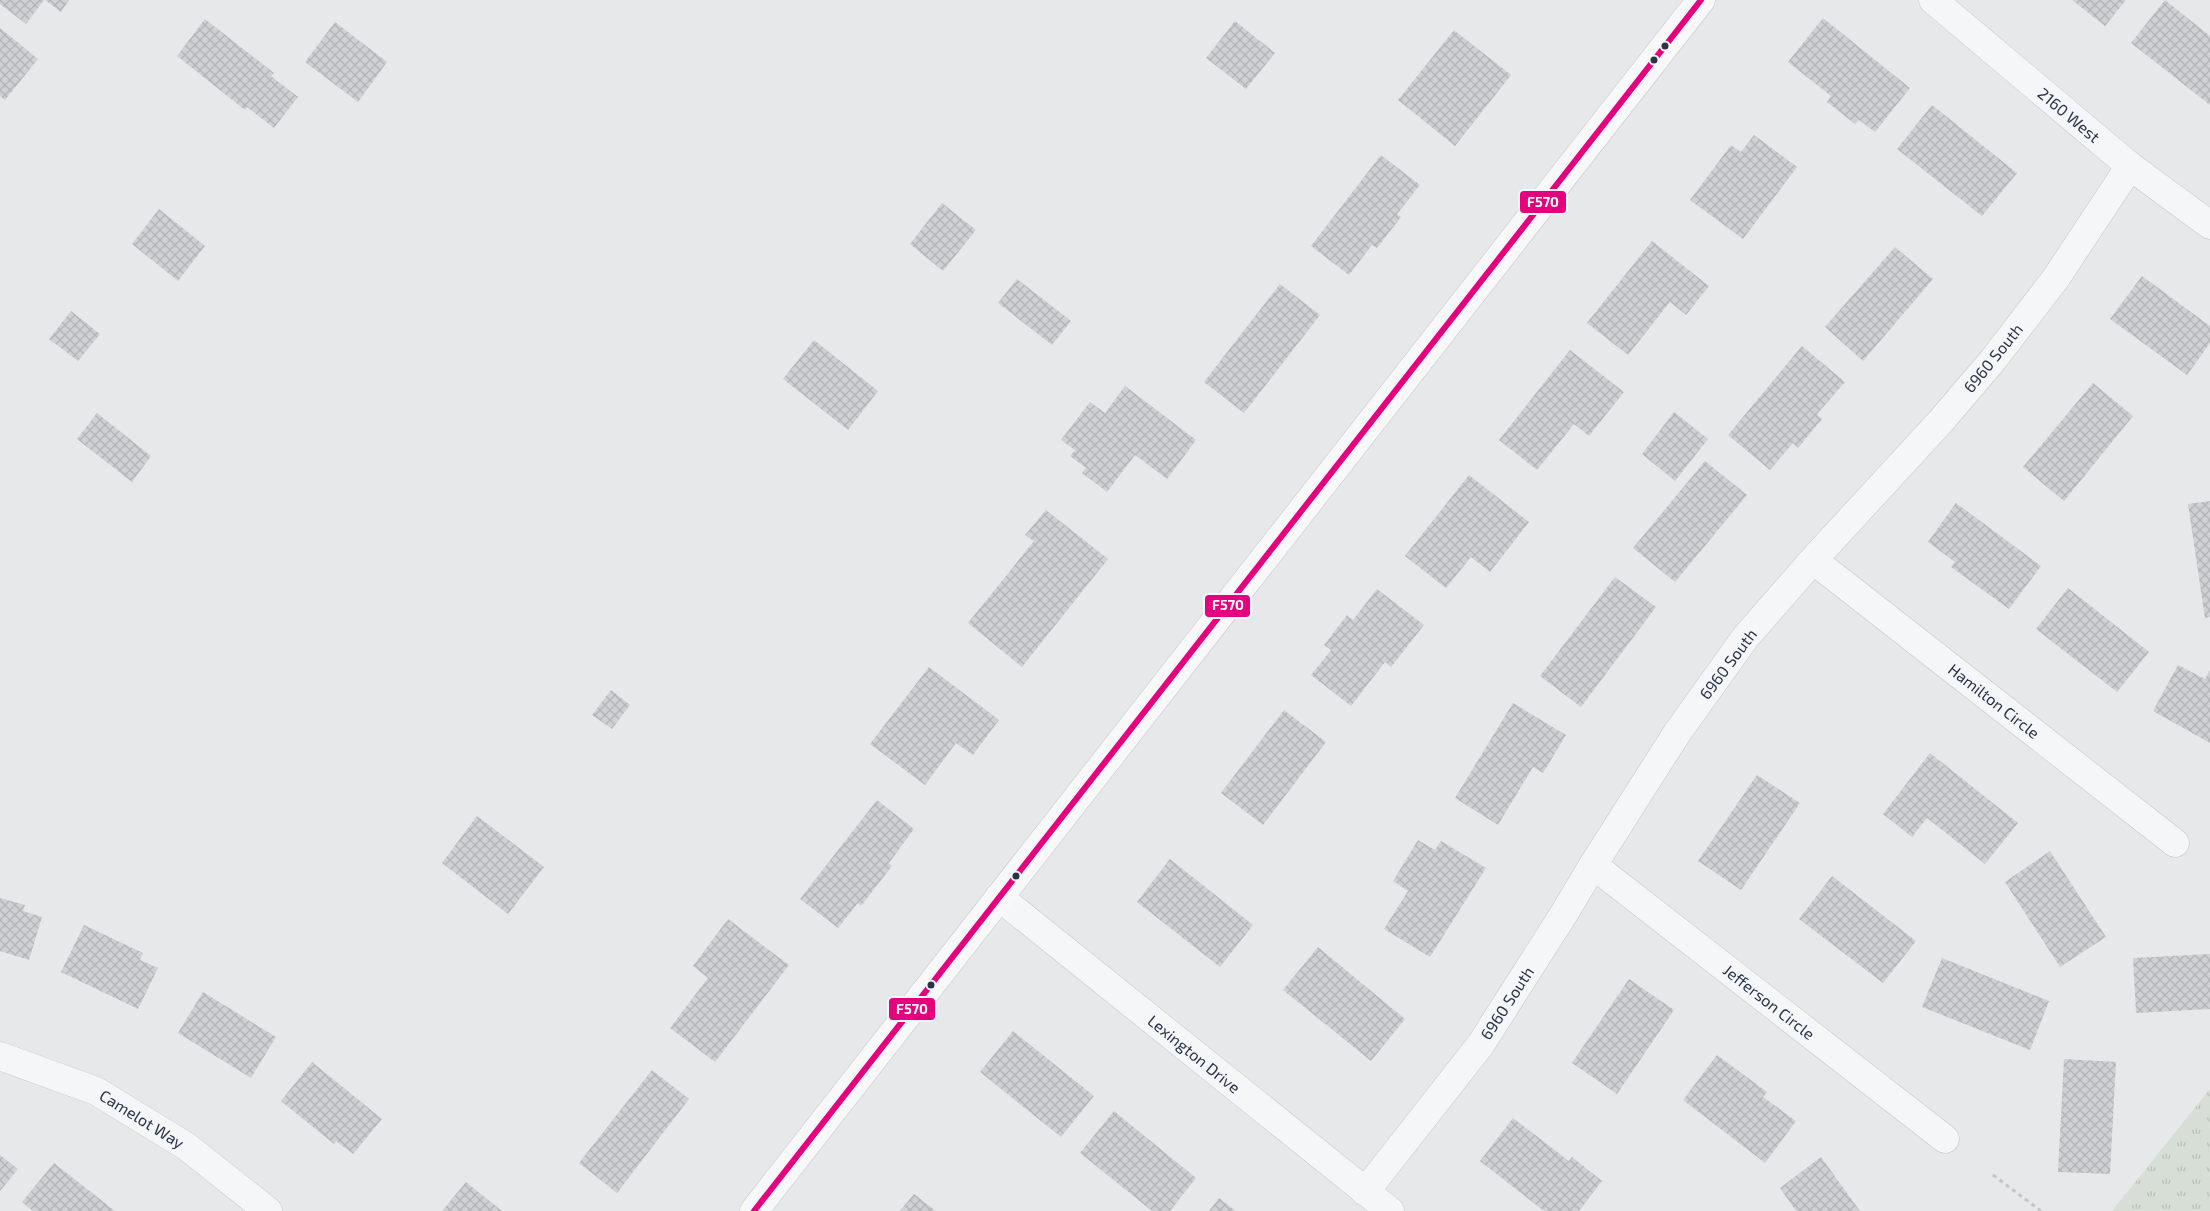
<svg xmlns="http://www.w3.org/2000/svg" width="2210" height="1211" font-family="'Exo 2',sans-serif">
  <defs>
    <pattern id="grass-tufts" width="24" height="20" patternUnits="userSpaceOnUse" patternTransform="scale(1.25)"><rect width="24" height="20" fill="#d6ded6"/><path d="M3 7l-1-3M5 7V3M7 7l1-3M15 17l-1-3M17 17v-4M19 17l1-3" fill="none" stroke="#b8bfb9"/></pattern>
    <pattern id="building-cross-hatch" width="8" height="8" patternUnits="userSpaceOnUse" patternTransform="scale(1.25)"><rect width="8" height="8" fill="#ced0d3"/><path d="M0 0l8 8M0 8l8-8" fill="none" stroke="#b1b3b6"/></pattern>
  </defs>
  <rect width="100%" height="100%" fill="#e6e8ea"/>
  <!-- grass -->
  <path fill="url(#grass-tufts)" d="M 2210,1089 L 2210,1211 L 2112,1211 Z"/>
  <!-- building -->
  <path fill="url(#building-cross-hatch)" d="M 0,0 L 44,0 L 26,24 L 0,4 Z
    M 45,0 L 69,0 L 61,12 Z
    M 2072,0 L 2126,0 L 2105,26 Z
    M 2165,0 L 2210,36 L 2210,105 L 2131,43 Z
    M 1823,18 L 1910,88 L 1875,132 L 1859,120 L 1855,124 L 1827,102 L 1831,96 L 1788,62 Z
    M 205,19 L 274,73 L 271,76 L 298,97 L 274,128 L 247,107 L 245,110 L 177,56 Z
    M 1235,21 L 1275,53 L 1246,89 L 1206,58 Z
    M 335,22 L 387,62 L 358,102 L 305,62 Z
    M 0,28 L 38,59 L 5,100 L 0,96 Z
    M 1454,30 L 1511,75 L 1455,146 L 1398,100 Z
    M 1932,105 L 2017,173 L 1982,216 L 1897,149 Z
    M 1754,135 L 1797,167 L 1743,239 L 1690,200 L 1731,145 L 1741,152 Z
    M 1381,155 L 1420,185 L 1397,214 L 1401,217 L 1377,248 L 1372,245 L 1349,275 L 1311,246 Z
    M 942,203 L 976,230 L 943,271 L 910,244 Z
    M 159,209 L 205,246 L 178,281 L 132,244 Z
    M 1652,241 L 1709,286 L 1686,315 L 1670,302 L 1628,355 L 1587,323 Z
    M 1895,247 L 1933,279 L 1863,361 L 1825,327 Z
    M 2142,276 L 2210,326 L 2210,343 L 2187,375 L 2110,319 Z
    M 1017,279 L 1071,321 L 1052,345 L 998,303 Z
    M 1280,284 L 1320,315 L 1244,413 L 1204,382 Z
    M 71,311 L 100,334 L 78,361 L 49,339 Z
    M 814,340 L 878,391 L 848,430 L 783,379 Z
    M 1802,346 L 1845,382 L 1817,414 L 1822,419 L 1798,448 L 1793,443 L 1770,470 L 1728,435 Z
    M 1570,350 L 1624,392 L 1589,436 L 1574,424 L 1537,470 L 1499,440 Z
    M 2093,383 L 2133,416 L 2064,501 L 2023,467 Z
    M 1125,386 L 1196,440 L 1167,479 L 1135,455 L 1107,492 L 1082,473 L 1086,468 L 1070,456 L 1075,450 L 1061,440 L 1090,402 L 1105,413 Z
    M 1674,412 L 1708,439 L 1675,481 L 1642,454 Z
    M 97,413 L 151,456 L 132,482 L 77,439 Z
    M 1705,461 L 1747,495 L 1675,582 L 1633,548 Z
    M 1469,475 L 1529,522 L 1490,572 L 1471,557 L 1446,588 L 1405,556 Z
    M 2210,501 L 2210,617 L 2205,618 L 2188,504 Z
    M 1956,503 L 2041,566 L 2009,609 L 1951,567 L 1955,562 L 1928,542 Z
    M 1046,510 L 1108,559 L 1022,667 L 968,623 L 1034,541 L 1025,535 Z
    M 1615,577 L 1656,607 L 1581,707 L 1540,676 Z
    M 2068,588 L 2149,652 L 2117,692 L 2036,629 Z
    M 1377,589 L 1424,625 L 1391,667 L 1385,662 L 1351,706 L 1311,675 L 1331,650 L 1324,645 L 1347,615 L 1353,620 Z
    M 2178,665 L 2205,679 L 2210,670 L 2210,743 L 2153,711 Z
    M 929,667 L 999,720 L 973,755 L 956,743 L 925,785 L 870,744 Z
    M 611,690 L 630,705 L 612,729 L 592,715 Z
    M 1513,703 L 1566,735 L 1543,773 L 1533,767 L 1498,825 L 1455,798 Z
    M 1284,710 L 1326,742 L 1263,825 L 1221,793 Z
    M 1930,753 L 2018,823 L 1985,864 L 1927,818 L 1912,837 L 1883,814 Z
    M 1757,775 L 1800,803 L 1741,890 L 1698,861 Z
    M 877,800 L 914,829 L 889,863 L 892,866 L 861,906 L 858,903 L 838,928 L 800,899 Z
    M 477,816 L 544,867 L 508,914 L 442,863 Z
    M 1418,840 L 1435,850 L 1441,841 L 1486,868 L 1430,957 L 1384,929 L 1408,891 L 1393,881 Z
    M 2050,851 L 2106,937 L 2060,967 L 2005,882 Z
    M 1170,859 L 1253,925 L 1220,967 L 1137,902 Z
    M 1832,876 L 1916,941 L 1883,983 L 1799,919 Z
    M 0,898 L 25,905 L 23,911 L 42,917 L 29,960 L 0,951 Z
    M 728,919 L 789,965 L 715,1062 L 670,1028 L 708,978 L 693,966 Z
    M 84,925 L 143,953 L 140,960 L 158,968 L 138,1009 L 61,972 Z
    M 1318,947 L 1405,1019 L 1371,1061 L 1283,990 Z
    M 2210,954 L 2210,1009 L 2136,1013 L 2133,958 Z
    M 1942,958 L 2049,1001 L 2030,1050 L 1922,1007 Z
    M 1629,979 L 1674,1010 L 1617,1094 L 1572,1063 Z
    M 203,992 L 276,1037 L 251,1078 L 178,1033 Z
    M 1013,1031 L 1094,1096 L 1061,1137 L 980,1072 Z
    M 1717,1055 L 1767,1092 L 1763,1097 L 1796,1121 L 1765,1163 L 1683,1100 Z
    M 2064,1059 L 2116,1062 L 2110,1174 L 2058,1172 Z
    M 312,1062 L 382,1119 L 353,1154 L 336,1141 L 334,1144 L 281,1101 Z
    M 652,1070 L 689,1099 L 617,1193 L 579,1163 Z
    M 1114,1111 L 1196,1178 L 1170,1211 L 1152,1211 L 1080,1153 Z
    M 1513,1118 L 1569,1161 L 1572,1157 L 1602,1181 L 1579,1211 L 1544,1211 L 1480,1161 Z
    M 0,1155 L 18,1169 L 0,1191 Z
    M 1821,1157 L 1860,1211 L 1796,1211 L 1780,1188 Z
    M 54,1163 L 115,1211 L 33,1211 L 22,1202 Z
    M 466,1182 L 502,1211 L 442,1211 Z
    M 914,1194 L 936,1211 L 900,1211 Z
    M 1219,1198 L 1236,1211 L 1209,1211 Z"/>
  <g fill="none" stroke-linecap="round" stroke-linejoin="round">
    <defs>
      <path id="street" d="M 1933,0 L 2130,166 L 2210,225
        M 1813,560 L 2175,843
        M 1593,865 L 1945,1139
        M 999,897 L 1390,1211
        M 0,1056 L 96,1091 L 186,1146 L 268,1211
        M 1365,1192 L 1481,1044 L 1565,912 L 1593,865 L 1677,733 L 1745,638 L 1813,560 L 1941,421 L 1993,360 L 2056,278 L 2130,166"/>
      <path id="secondary" d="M 754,1211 L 1701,0"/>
    </defs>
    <!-- street casing -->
    <use href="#street" stroke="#c4c6c8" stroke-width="29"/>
    <!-- secondary casing -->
    <use href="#secondary" stroke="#c4c6c8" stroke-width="29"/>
    <!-- path -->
    <path stroke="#c5c6ca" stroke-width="3" stroke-dasharray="4 4" stroke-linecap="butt" d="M 1993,1175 L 2041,1211"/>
    <!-- street -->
    <use href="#street" stroke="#f5f6f7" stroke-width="28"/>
    <!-- secondary -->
    <use href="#secondary" stroke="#f8f8f8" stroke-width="28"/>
    <defs>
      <path id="bus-1" d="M 754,1211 L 1701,0"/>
    </defs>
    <!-- bus-1 casing -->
    <use href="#bus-1" stroke="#f4f6f9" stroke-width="10"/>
    <!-- bus-1 -->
    <use href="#bus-1" stroke="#e5007d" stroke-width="6"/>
  </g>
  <!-- markers -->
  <g fill="#2b3445" stroke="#f4f6f9" stroke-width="2">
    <circle cx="1665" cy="46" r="4.5"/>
    <circle cx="1654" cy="60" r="4.5"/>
    <circle cx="1016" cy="876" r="4.5"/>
    <circle cx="931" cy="985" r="4.5"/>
  </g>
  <g text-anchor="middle" stroke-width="5" stroke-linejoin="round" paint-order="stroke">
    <!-- street labels -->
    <g font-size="16" fill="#2b3445" stroke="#f4f6f9">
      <text transform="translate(2069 115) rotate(40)" y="6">2160 West</text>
      <text transform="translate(1993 358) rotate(-51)" y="6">6960 South</text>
      <text transform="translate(1728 664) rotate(-53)" y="6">6960 South</text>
      <text transform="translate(1994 701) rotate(38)" y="6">Hamilton Circle</text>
      <text transform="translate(1769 1002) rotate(38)" y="6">Jefferson Circle</text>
      <text transform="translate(1507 1003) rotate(-57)" y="6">6960 South</text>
      <text transform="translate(1194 1054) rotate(39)" y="6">Lexington Drive</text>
      <text transform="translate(142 1119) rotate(32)" y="6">Camelot Way</text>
    </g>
  </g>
  <g stroke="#f4f6f9" stroke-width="2">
    <rect x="1519" y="190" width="48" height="24" rx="5" fill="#e5007d"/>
    <rect x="1204" y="594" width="47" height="24" rx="5" fill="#e5007d"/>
    <rect x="888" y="997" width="48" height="24" rx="5" fill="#e5007d"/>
  </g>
  <g font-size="14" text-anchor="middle" font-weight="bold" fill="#fff">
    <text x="1543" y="207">F570</text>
    <text x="1228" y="610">F570</text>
    <text x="912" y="1014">F570</text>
  </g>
</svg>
